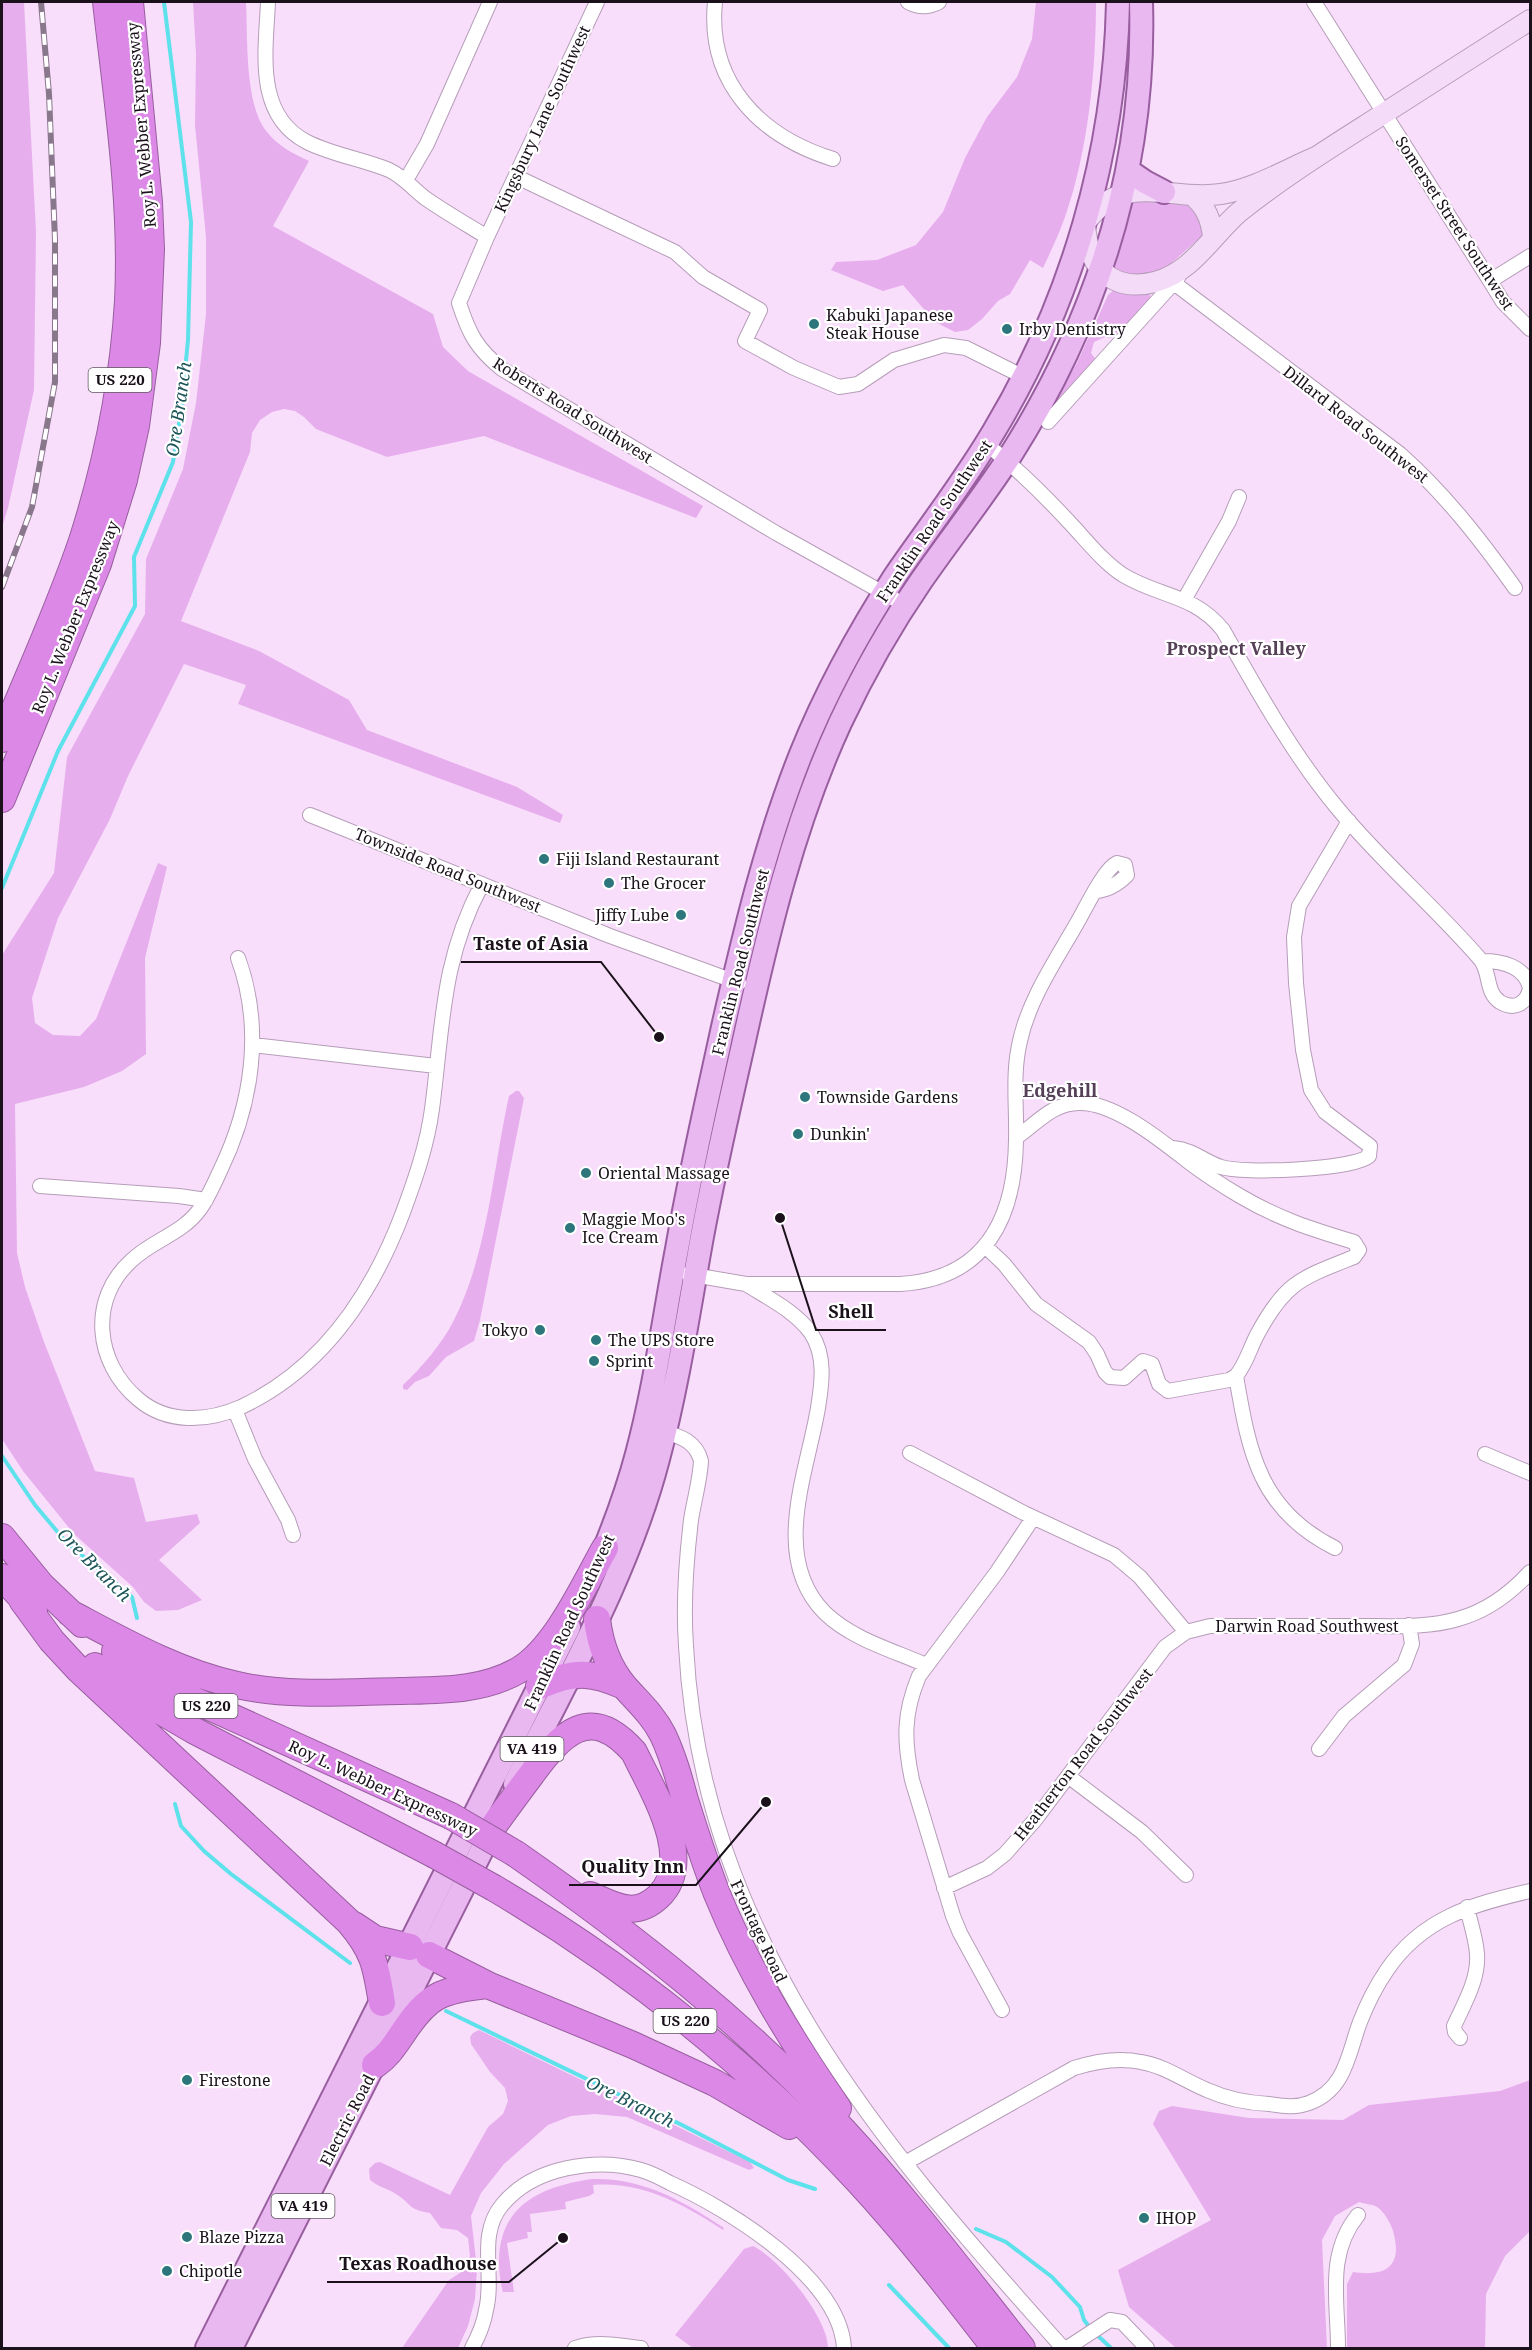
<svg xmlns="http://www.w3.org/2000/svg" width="1532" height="2350" font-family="'Noto Serif',serif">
  <rect width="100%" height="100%" fill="#f8defb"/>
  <!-- green -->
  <path fill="#e7aeed" d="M 2,2 L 24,2 L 36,232 L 34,390 L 8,508 L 2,527 Z
    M 193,2 L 246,2 C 248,37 244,104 267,132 C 278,146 294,154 309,161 L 273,226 L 433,314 L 443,347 L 468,371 L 703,506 L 696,518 L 484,436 L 387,457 L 316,429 L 304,417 L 295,411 L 284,409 L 272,412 L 260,420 L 252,433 L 250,452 L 181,621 L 259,651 L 349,700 L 367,730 L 517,787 L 563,815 L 560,823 L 238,704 L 246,685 L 184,664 L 128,776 L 110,819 L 58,918 L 32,998 L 35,1023 L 53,1035 L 80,1036 L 96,1019 L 158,863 L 167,867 L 145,958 L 146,1054 L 122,1071 L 84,1087 L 15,1104 L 17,1253 L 25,1287 L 44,1342 L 95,1471 L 134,1478 L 146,1522 L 197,1514 L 200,1523 L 159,1560 L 202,1600 L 178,1610 L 156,1611 L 144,1602 L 133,1587 L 74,1534 L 23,1471 L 2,1439 L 2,955 L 54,873 L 67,757 L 145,614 L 146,559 L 183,469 L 196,403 L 206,314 L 206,237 L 195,125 L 196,54 Z
    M 1036,2 L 1096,2 C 1096,70 1088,152 1065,217 C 1059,234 1051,251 1043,268 L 1030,260 L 1010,294 L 998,301 L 982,319 L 968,330 L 955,332 L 935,322 L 903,285 L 883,291 L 831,270 L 836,262 L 877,260 L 916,245 L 943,212 L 965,158 L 987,117 L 1017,77 L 1032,39 Z
    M 1129,198 L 1191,202 L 1199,207 L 1203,235 L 1167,267 L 1149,278 L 1109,271 Z
    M 1115,289 L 1150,291 L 1150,301 L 1124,330 L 1111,338 L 1105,337 L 1094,342 L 1091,353 L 1097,361 L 1044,418 L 1077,363 L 1108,295 Z
    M 516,1091 L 519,1091 L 524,1098 L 480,1320 L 474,1341 L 446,1357 L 429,1376 L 415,1382 L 407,1390 L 403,1389 L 403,1385 C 422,1367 442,1344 454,1320 C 488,1253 493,1168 509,1096 Z
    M 479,2030 L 750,2162 L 754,2168 L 749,2170 L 627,2117 L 595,2114 L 571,2116 L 548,2125 L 504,2164 L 481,2193 L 471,2216 L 477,2269 L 475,2299 L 468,2326 L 458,2348 L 402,2348 L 449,2280 L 463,2271 L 470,2256 L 468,2238 L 457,2230 L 441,2228 L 430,2213 C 407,2209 413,2205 396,2194 C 387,2188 378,2187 370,2180 L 369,2169 L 375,2163 L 380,2162 L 450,2195 L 488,2127 L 503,2114 L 508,2101 L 505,2088 L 490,2072 L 471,2044 L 470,2037 L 473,2033 Z
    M 1530,2080 L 1530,2231 L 1505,2256 L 1486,2294 L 1485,2348 L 1347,2348 L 1347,2284 L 1353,2272 C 1387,2277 1403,2266 1393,2231 C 1391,2224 1384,2211 1377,2207 C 1373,2204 1364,2204 1359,2202 L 1335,2216 L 1322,2240 L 1327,2348 L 1176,2348 L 1129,2307 L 1118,2270 L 1211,2220 L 1153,2124 L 1159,2111 L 1172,2106 L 1249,2118 L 1343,2120 L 1369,2105 L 1500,2091 Z
    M 592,2179 C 641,2177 684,2201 724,2228 L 723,2230 C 683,2204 642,2181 593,2185 L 594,2193 L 589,2196 L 565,2202 L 566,2209 L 530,2214 L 532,2232 L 527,2232 L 528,2238 L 507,2243 L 514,2292 L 503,2292 C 500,2283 499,2270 499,2260 C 500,2204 543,2186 592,2179 Z
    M 753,2246 C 780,2259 828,2318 828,2348 L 693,2348 L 675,2335 L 744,2249 Z"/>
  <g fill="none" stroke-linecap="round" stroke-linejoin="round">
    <!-- stream -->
    <path stroke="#5de1ea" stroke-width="4" d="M 2,888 L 58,751 L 135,606 L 134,557 L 173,462 L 181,411 L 188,340 L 191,222 L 164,2
      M 2,1456 L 35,1505 L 66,1542 L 132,1597 L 137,1618
      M 175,1804 L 181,1826 L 204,1851 L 231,1874 L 350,1963
      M 446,2011 L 682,2125 L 788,2180 L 815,2189
      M 976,2229 L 1006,2242 L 1052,2277 L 1080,2307 L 1084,2320 L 1091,2329
      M 889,2285 L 949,2348
      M 1096,2334 L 1111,2348"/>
    <defs>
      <path id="street" d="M 268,2 C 266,50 254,115 307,142 C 333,155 362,159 389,170 C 404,177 413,189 425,198 C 445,212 466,224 487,237
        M 597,2 L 487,237 L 459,303 C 469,334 477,349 502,369 L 776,533 L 905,605
        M 715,2 C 707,82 759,136 833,159
        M 908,2 C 919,8 928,8 939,2
        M 1314,2 L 1490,281 L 1503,302 L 1530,329
        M 517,177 L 675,252 L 703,277 L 760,310 L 745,341 L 794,368 L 839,387 L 858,384 L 894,360 L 944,345 L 966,348 L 1024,377
        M 406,180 L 427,144 L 490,2
        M 1490,281 L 1530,256
        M 1174,283 L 1400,454 C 1445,494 1480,539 1515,588
        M 1048,422 L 1178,278
        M 986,444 C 1017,468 1044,495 1070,523 C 1087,541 1103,562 1123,575 C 1159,597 1194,594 1223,630 C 1256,689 1295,758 1339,810 C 1382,862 1435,907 1480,959 C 1491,972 1485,992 1500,1002 C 1515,1011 1527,1003 1530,988 C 1525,966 1502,961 1482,961
        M 1184,600 L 1229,521 L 1239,497
        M 310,815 L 610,936 L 739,983
        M 238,958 C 264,1029 252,1105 220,1171 C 214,1184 208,1198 200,1209 C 182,1234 153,1240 132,1260 C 88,1299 95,1363 138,1399 C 167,1424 207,1422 241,1407 C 322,1369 371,1296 402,1215 C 415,1180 427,1146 432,1109 C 443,1026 441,961 482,884
        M 253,1045 L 436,1066
        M 1017,1137 C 1037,1123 1053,1103 1079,1103 C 1115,1102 1163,1142 1190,1163 C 1206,1175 1223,1186 1240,1196 C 1279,1219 1311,1229 1354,1242 L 1359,1250 L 1354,1257 C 1301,1278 1285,1282 1257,1335 C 1250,1348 1246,1364 1236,1376 C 1249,1452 1259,1510 1335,1548
        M 1173,1148 C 1194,1150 1203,1161 1221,1167 C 1242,1174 1353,1170 1369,1156 L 1370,1146 L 1325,1112 L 1311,1090 L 1303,1050 L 1296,983 L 1294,937 L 1299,906 L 1349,821
        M 40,1186 L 179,1196 L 206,1200
        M 985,1246 L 1004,1264 L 1036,1304 L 1089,1342 L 1097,1354 L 1105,1372 L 1110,1377 L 1124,1378 L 1143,1361 L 1152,1364 L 1159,1384 L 1168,1391 L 1229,1380 L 1236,1376
        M 688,1274 L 746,1284 L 900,1284 C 985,1279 1015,1219 1016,1140 C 1017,1107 1012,1074 1020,1041 C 1029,999 1056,960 1077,923 C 1086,908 1103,870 1117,863 L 1125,865 L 1127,875 C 1118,884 1109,890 1096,891
        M 746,1284 C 768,1298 795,1311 811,1333 C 826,1356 822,1383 818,1408 C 807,1473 770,1558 825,1613 C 852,1639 892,1650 926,1665
        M 235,1410 L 255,1459 L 288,1520 L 293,1535
        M 660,1430 C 678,1436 696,1440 701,1461 C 700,1481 694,1500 691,1520 C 686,1562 683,1604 686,1646 C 701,1937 879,2142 1063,2348
        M 910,1453 L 1024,1513 L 1114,1555 L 1140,1577 L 1186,1632
        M 1485,1454 L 1530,1473
        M 1319,1749 L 1344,1716 L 1404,1665 L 1412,1644 L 1409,1625
        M 1068,1776 L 1142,1832 L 1186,1875
        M 944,1888 L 987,1868 L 1005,1854 L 1035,1820 L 1165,1647 L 1186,1632 L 1210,1626 C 1260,1626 1311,1626 1362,1626 C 1393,1626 1428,1628 1458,1619 C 1487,1611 1510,1594 1530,1572
        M 1002,2010 L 960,1933 L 953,1916 L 912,1780 C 904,1741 903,1714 919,1676 L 997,1572 L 1033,1518
        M 1460,2038 L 1455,2032 L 1454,2026 C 1464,2004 1479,1979 1477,1954 C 1476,1938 1470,1922 1467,1907
        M 905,2163 L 1074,2068 C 1096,2061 1118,2057 1141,2062 C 1165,2066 1185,2081 1207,2090 C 1227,2099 1248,2103 1269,2104 C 1283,2106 1296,2108 1309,2103 C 1346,2089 1348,2054 1360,2022 C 1367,2004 1376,1986 1387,1970 C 1422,1918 1473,1904 1530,1891
        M 472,2348 C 478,2337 484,2323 486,2310 C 495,2275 477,2235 502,2205 C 533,2167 596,2157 641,2170 C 651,2173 661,2178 670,2183 C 729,2209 840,2278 844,2348
        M 575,2348 C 596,2341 619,2345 641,2348
        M 1067,2348 L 1110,2320 L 1122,2322 L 1147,2348
        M 1338,2348 C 1338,2301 1326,2254 1358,2215"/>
      <path id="secondary" d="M 1316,157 C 1285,170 1254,189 1221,194 C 1167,202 1125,169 1085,223 C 1087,266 1111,293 1155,282 C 1192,272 1211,237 1238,213 C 1279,180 1325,151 1369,123 C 1423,88 1477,54 1530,20
        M 1192,195 C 1206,207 1211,219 1213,237"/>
      <path id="primary" d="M 1129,171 L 1145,182 L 1164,192
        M 598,1565 C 613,1529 627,1492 637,1454 C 655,1387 664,1317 677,1249 C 690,1174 707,1101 723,1027 C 744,935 766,842 801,754 C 826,692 859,632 895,576 C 928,528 964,482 994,431 C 1072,301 1115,153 1118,2
        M 515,1784 C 567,1679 628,1574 658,1459 C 677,1388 688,1315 701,1242 C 713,1176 728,1111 743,1045 C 767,936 793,825 840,723 C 863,674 890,626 921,581 C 950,539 982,499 1010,456 C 1098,317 1146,167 1141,2
        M 207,2348 L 569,1627
        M 231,2348 L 496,1822"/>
      <path id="highway" d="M 2,739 C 29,674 59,609 82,541 C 107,463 123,382 128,301 C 133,201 117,100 106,2
        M 2,799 L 98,564 L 124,480 L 136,426 L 147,343 L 151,249 L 149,202 L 130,2
        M 2,1537 L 42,1586 L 82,1624
        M 2,1577 L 34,1611
        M 22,1600 L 52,1641 L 78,1669 L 349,1922 C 374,1951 376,1966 382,2003
        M 70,1613 C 123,1641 177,1672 237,1685 C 290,1697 346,1692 400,1691 C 441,1690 483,1691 519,1670 C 556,1648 584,1585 605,1548
        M 597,1619 C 600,1644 608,1667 624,1686 C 638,1702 653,1715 663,1735 C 673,1756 679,1778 685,1800 C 695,1832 705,1863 717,1894 C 748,1970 792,2041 838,2108
        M 115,1651 L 161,1682 L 194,1700 L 451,1816
        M 95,1666 L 138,1698 L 193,1730 L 433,1854
        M 539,1686 C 574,1671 590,1671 624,1686
        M 495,1824 C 507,1807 519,1791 531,1775 C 561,1734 590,1702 634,1752 C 652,1790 697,1861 658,1897 C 634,1919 614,1905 590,1895
        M 516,1854 C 632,1935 747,2025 843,2130 C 907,2199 963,2274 1022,2348
        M 494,1888 C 628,1967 752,2067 857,2180 C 907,2234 951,2291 995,2348
        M 354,1925 L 375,1939 L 410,1947
        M 429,1955 L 490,1986 L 633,2045 L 715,2083 L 789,2126
        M 375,2065 C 388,2056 394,2046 403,2033 C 428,1995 441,1990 487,1985"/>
    </defs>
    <!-- street casing -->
    <use href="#street" stroke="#b59db8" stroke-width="16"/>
    <!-- secondary casing -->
    <use href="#secondary" stroke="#b59db8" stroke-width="22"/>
    <!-- primary casing -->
    <use href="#primary" stroke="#985e9f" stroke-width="26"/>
    <!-- highway casing -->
    <use href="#highway" stroke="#985e9f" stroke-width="28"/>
    <!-- street -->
    <use href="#street" stroke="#fff" stroke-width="14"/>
    <!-- secondary -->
    <use href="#secondary" stroke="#f4dbf8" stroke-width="20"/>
    <!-- primary -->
    <use href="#primary" stroke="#eab8f0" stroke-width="22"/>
    <!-- highway -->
    <use href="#highway" stroke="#dc88e6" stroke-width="26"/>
    <defs>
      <path id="rail" d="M 2,587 L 32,507 L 55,382 L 55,240 L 49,94 L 41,2"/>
    </defs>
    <!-- rail casing -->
    <use href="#rail" stroke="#89778b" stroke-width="6"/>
    <!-- rail -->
    <use href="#rail" stroke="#fff" stroke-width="4" stroke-dasharray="11" stroke-linecap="butt"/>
    <defs>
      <path id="highway-bridge" d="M 451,1816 L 516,1854
        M 433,1854 L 494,1888"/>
    </defs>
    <!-- highway-bridge casing -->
    <use href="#highway-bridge" stroke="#985e9f" stroke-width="28" stroke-linecap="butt"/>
    <!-- highway-bridge -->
    <use href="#highway-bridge" stroke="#dc88e6" stroke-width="26"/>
  </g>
  <!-- markers -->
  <g fill="#2d767b" stroke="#fff" stroke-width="2">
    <circle cx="814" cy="324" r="6"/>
    <circle cx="1007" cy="329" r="6"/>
    <circle cx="544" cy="859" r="6"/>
    <circle cx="609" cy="883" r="6"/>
    <circle cx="681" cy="915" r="6"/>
    <circle cx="805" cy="1097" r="6"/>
    <circle cx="798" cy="1134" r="6"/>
    <circle cx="586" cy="1173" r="6"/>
    <circle cx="570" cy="1228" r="6"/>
    <circle cx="540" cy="1330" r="6"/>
    <circle cx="596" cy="1340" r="6"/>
    <circle cx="594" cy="1361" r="6"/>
    <circle cx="187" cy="2080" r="6"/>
    <circle cx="1144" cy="2218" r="6"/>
    <circle cx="187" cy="2237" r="6"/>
    <circle cx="167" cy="2271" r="6"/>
  </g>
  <g text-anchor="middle" stroke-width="4.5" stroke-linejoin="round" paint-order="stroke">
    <!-- shield labels -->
    <g fill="#fff" stroke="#5f585f" stroke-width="1.5">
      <rect x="88.5" y="368" width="63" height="24" rx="4.5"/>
      <rect x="174.5" y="1694" width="63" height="24" rx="4.5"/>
      <rect x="500.5" y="1737" width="63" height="24" rx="4.5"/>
      <rect x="653.5" y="2009" width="63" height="24" rx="4.5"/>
      <rect x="271.5" y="2194" width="63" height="24" rx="4.5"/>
    </g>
    <g font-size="15" font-weight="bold" fill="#1a111b">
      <text x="120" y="385">US 220</text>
      <text x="206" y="1711">US 220</text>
      <text x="532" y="1754">VA 419</text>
      <text x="685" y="2026">US 220</text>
      <text x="303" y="2211">VA 419</text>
    </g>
    <!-- street labels -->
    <g font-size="16" fill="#1a111b" stroke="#fff">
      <text transform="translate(542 119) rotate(-65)" y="6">Kingsbury Lane Southwest</text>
      <text transform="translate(141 125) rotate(-95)" y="6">Roy L. Webber Expressway</text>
      <text transform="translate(1455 223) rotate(57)" y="6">Somerset Street Southwest</text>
      <text transform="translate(573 410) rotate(32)" y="6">Roberts Road Southwest</text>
      <text transform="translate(1356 424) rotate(38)" y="6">Dillard Road Southwest</text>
      <text transform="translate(934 521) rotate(-56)" y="6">Franklin Road Southwest</text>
      <text transform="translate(75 617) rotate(-68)" y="6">Roy L. Webber Expressway</text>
      <text transform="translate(448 870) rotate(22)" y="6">Townside Road Southwest</text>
      <text transform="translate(740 962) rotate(-76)" y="6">Franklin Road Southwest</text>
      <text transform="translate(569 1622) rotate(-65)" y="6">Franklin Road Southwest</text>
      <text x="1307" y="1632">Darwin Road Southwest</text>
      <text transform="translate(1083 1754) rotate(-52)" y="6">Heatherton Road Southwest</text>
      <text transform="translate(383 1788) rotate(25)" y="6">Roy L. Webber Expressway</text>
      <text transform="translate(759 1931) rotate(65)" y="6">Frontage Road</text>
      <text transform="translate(347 2120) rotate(-63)" y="6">Electric Road</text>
    </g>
    <!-- poi labels -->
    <g font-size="16" fill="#1a111b" stroke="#fff" text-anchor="start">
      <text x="826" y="321">Kabuki Japanese<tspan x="826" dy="18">Steak House</tspan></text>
      <text x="1019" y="335">Irby Dentistry</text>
      <text x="556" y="865">Fiji Island Restaurant</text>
      <text x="621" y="889">The Grocer</text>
      <text x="669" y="921" text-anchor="end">Jiffy Lube</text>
      <text x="817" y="1103">Townside Gardens</text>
      <text x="810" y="1140">Dunkin'</text>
      <text x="598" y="1179">Oriental Massage</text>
      <text x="582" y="1225">Maggie Moo's<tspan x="582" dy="18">Ice Cream</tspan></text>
      <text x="528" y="1336" text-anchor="end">Tokyo</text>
      <text x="608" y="1346">The UPS Store</text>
      <text x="606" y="1367">Sprint</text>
      <text x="199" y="2086">Firestone</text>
      <text x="1156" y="2224">IHOP</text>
      <text x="199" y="2243">Blaze Pizza</text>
      <text x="179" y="2277">Chipotle</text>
    </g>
    <!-- water labels -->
    <g font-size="18" font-style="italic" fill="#1e565a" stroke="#fff">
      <text transform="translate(179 409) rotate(-82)" y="6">Ore Branch</text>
      <text transform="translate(94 1565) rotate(45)" y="6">Ore Branch</text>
      <text transform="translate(630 2102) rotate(26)" y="6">Ore Branch</text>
    </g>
    <!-- neighbourhood labels -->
    <g font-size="18" font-weight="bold" fill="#564058" stroke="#fff">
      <text x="1236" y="655">Prospect Valley</text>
      <text x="1060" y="1097">Edgehill</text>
    </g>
  </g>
  <!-- callouts -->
  <path fill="none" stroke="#1a111b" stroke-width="2" d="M659 1037L601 962H461M780 1218L816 1330H886M766 1802L696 1885H569M563 2238L509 2282H327"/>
  <g fill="#1a111b" stroke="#fff" stroke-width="2">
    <circle cx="659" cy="1037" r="6"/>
    <circle cx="780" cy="1218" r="6"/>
    <circle cx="766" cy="1802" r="6"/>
    <circle cx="563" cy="2238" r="6"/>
  </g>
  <g font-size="18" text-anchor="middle" font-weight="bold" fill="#1a111b" stroke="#fff" stroke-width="4.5" stroke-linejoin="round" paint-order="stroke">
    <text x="531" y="950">Taste of Asia</text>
    <text x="851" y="1318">Shell</text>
    <text x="633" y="1873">Quality Inn</text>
    <text x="418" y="2270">Texas Roadhouse</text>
  </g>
  <!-- border -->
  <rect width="1532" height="2350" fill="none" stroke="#1a111b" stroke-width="6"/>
</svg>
